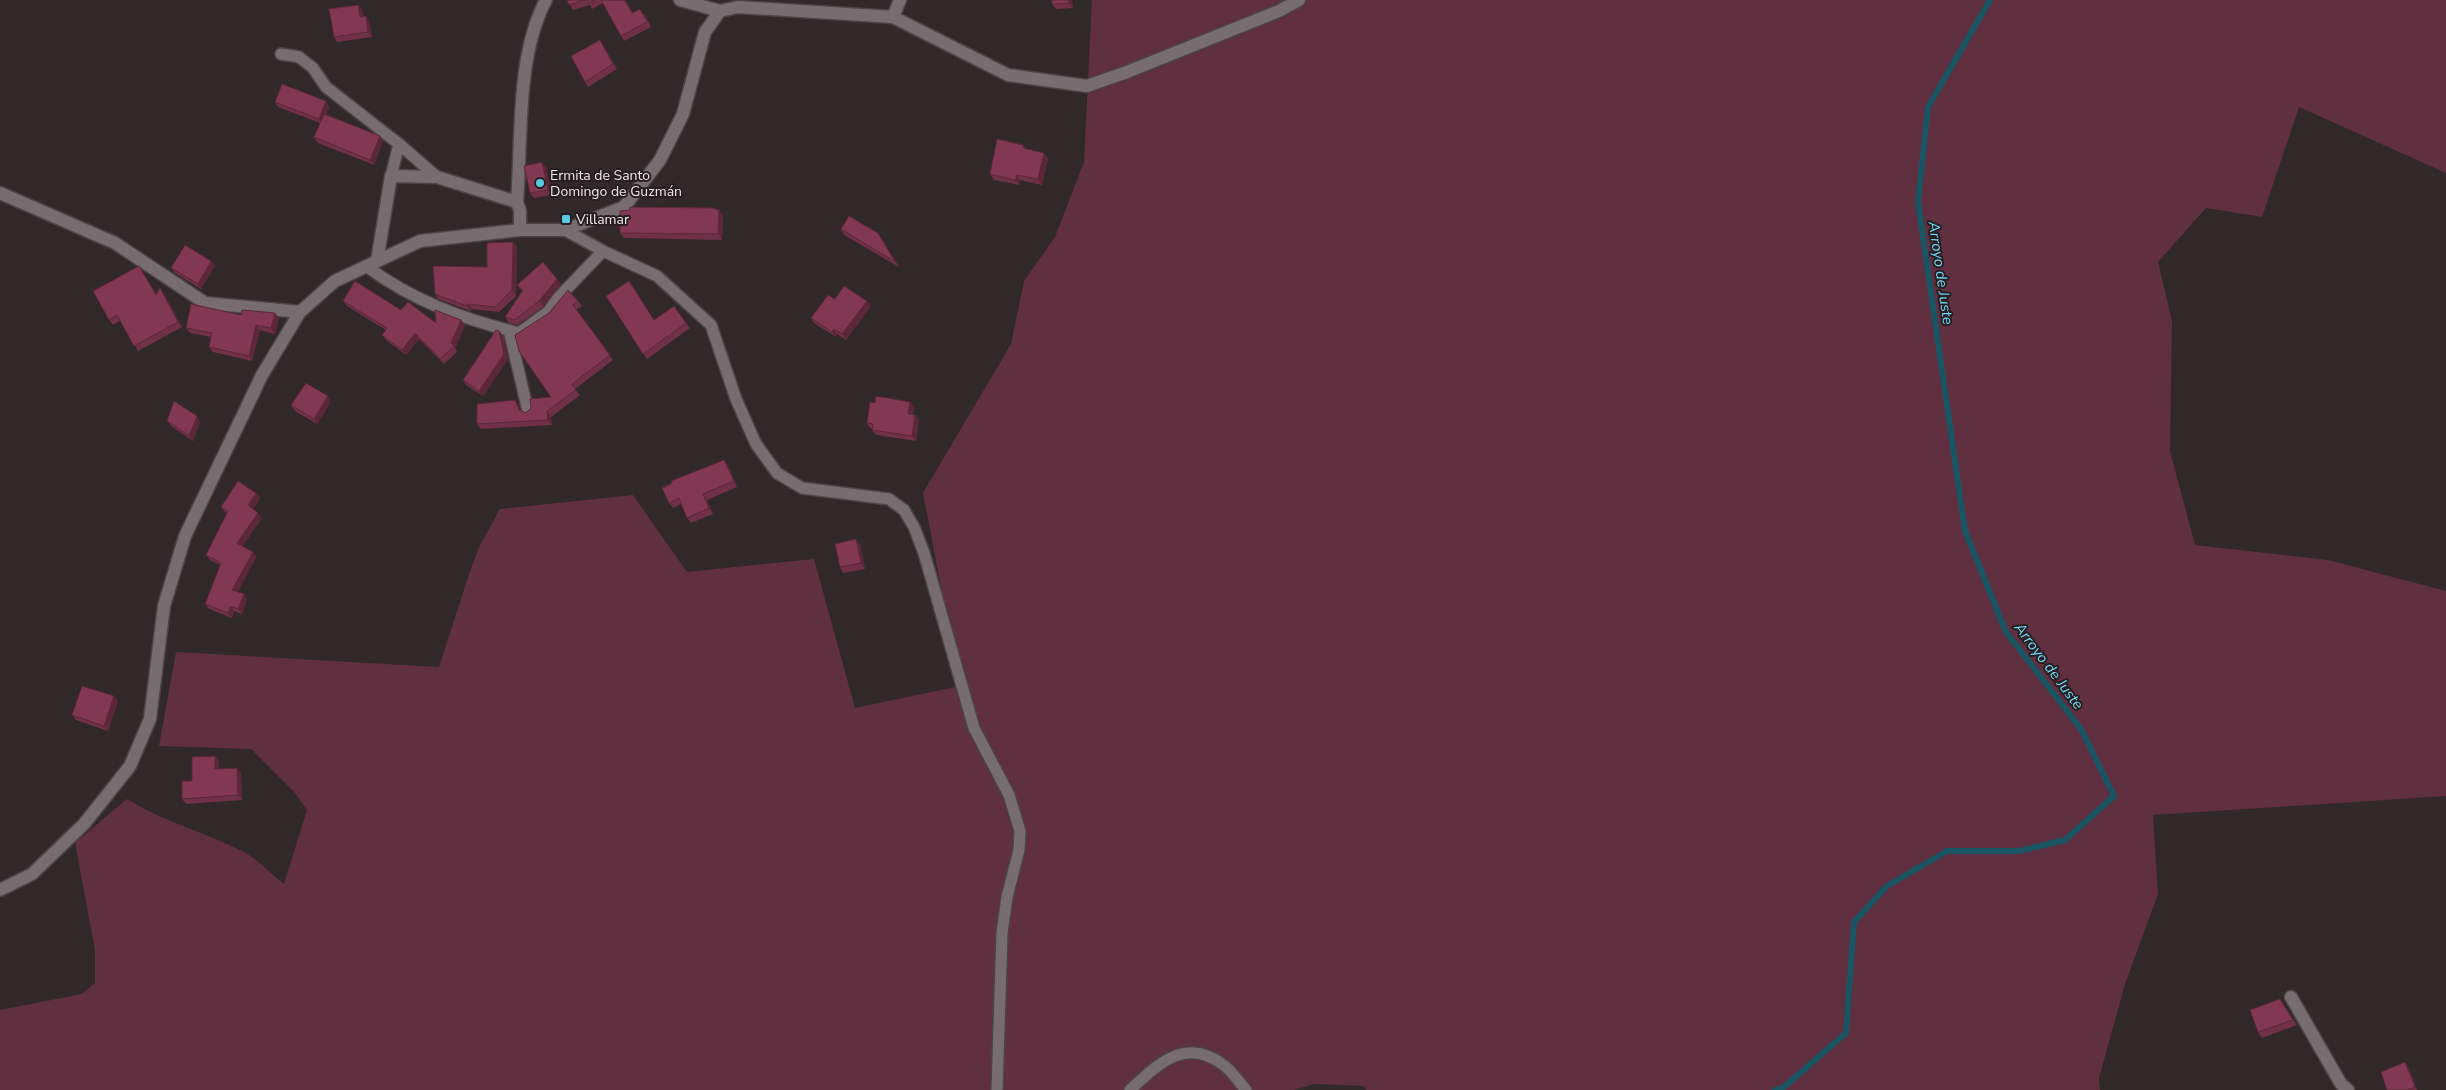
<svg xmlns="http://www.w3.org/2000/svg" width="2446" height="1090" font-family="'Nunito Sans',sans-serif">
  <rect width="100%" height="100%" fill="#31282a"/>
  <!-- green -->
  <path fill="#602f40" d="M 1092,0 L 2446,0 L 2446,173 L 2299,107 L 2262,217 L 2206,208 L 2158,262 L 2172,321 L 2170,451 L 2195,545 L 2328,560 L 2446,591 L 2446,796 L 2153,815 L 2158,894 L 2125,984 L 2099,1078 L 2100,1090 L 1366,1090 L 1364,1086 L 1314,1084 L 1294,1090 L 0,1090 L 0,1010 L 82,994 L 95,983 L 95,950 L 75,843 L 127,799 C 164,822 204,832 242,851 C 258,859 270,874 284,884 L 307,810 L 295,793 L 251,749 L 159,746 L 176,652 L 439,667 L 470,571 L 480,545 L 500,509 L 633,495 L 687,572 L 814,559 L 855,708 L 960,686 L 923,493 L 1011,344 L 1024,281 L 1055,237 L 1084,162 Z"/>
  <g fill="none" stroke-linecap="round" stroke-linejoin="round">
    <!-- stream -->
    <path stroke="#195563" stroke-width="6" d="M 1775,1090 L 1784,1087 L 1846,1033 L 1854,922 L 1887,886 L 1947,851 L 2019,851 L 2065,840 L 2114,796 L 2081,729 L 2006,632 L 1965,531 L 1918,202 L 1928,107 L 1990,0"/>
    <defs>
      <path id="lane" d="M 281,54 L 299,57 L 313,68 L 326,87 L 399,144
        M 391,176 L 399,144 L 437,177
        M 565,230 L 603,251 L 657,276 L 711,325 L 736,399 L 756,444 L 777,473 L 802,488 L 889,499 L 904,510 L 914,527 L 924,553 L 974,728 L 1009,795 L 1020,831 L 1019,850 L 1007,897 L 1002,933 L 997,1090
        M 366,266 C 413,301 463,319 519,333 L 548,312 L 558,298 L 603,251
        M 509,330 L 528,411
        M 1130,1090 C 1159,1063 1187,1035 1226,1067 C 1233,1073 1240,1083 1246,1090"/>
      <path id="street" d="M 680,0 L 720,11
        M 893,17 L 900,0
        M 0,193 L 115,243 L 205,303 L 300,312
        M 517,202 C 522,139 516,56 546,0
        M 377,261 L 391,176 L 437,177 L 517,202 L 520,211 L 520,230
        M 0,890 L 32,874 L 84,824 L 130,766 L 150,719 L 164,606 L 185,536 L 262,375 L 300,312 L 335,281 L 420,241 L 520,230 L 565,230 L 624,207 L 660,160 L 683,114 L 705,32 L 720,11 L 738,7 L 893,17 L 1008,75 L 1087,86 L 1127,72 L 1279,11 L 1299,0
        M 2291,997 L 2341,1084 L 2348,1090"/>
    </defs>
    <!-- lane casing -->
    <use href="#lane" stroke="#4c4446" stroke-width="14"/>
    <!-- street casing -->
    <use href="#street" stroke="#4c4446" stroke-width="15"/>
    <!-- lane -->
    <use href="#lane" stroke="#776c6f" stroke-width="11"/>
    <!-- street -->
    <use href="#street" stroke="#776c6f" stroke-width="12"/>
  </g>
  <!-- wall -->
  <path fill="#703047" d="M 567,0 L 625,0 L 633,13 L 644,14 L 651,27 L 624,41 L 603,3 L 592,9 L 590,5 L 573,10 Z
    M 1052,0 L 1072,0 L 1073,8 L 1056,9 L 1052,4 Z
    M 358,5 L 362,10 L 363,16 L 369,21 L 372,37 L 337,42 L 334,37 Z
    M 604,46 L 617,69 L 588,87 L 585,82 Z
    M 326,101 L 329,107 L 326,115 L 383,141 L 374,165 L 318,143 L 314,137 L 320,123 L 278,107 L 275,102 Z
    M 1023,145 L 1026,149 L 1048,158 L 1042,185 L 1020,180 L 1019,185 L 994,180 L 990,174 Z
    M 546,167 L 552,195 L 534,198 L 530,193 Z
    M 719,210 L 723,216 L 722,240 L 624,238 L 620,233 Z
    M 841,229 L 882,239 L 899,267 L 844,235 Z
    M 513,242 L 517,247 L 516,296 L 499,312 L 472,309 L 471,311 L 438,299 L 435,294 L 487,267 Z
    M 211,261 L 215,266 L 201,289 L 175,273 L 171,268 Z
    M 139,266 L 156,294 L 160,288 L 182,327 L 138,351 L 120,321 L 113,325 L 109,320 Z
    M 557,279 L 561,284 L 543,307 L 517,325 L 508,322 L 505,317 L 522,291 L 517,285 Z
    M 606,296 L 654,320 L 674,306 L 690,328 L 647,359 Z
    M 835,299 L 871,306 L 846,340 L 837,334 L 836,337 L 814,323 L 811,318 Z
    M 343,301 L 401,310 L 436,323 L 465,325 L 455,348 L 457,352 L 444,364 L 419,339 L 406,355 L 386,340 L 382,335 L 386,330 L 347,306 Z
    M 578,301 L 582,306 L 576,310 L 613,360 L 575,389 L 580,395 L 551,417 L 552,425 L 481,429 L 477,424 L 519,406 L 521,411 L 526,413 L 551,397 L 515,335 Z
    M 241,315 L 279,318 L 275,334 L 260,330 L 252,361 L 213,352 L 209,347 L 211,337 L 190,333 L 186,328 Z
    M 499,331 L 503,336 L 508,359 L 483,396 L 466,385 L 463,380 Z
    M 331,402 L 317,424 L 295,411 L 291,405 Z
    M 910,402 L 914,407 L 912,414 L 915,415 L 919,420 L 916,441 L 876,435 L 872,430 L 873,428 L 870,428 L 867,423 L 875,403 Z
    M 167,421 L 200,422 L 193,441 L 171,426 Z
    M 724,460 L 728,465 L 737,487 L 707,500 L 713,514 L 691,523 L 687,518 L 681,504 L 673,508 L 669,503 Z
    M 256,493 L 260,498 L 253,509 L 262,518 L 242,546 L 253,552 L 256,557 L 238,592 L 244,594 L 247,599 L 242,614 L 234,611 L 232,618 L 209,609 L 205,604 L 220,565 L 210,560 L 206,555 L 227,514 L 225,512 L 221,507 Z
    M 860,545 L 865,569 L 843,573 L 840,567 Z
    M 118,701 L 108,731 L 76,720 L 72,715 Z
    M 219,762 L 219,769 L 241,773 L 242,800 L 186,804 L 182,799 L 192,781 Z
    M 2280,999 L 2297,1025 L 2262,1038 L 2258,1032 Z
    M 2409,1068 L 2417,1090 L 2387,1090 Z"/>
  <!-- shaded-wall -->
  <path fill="#5b2739" d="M 1069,0 L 1072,0 L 1073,8 L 1069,3 Z
    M 358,5 L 362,10 L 364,22 L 360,17 Z
    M 366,16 L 369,21 L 372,37 L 368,32 Z
    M 600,40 L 604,46 L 617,69 L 613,64 Z
    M 326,101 L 329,107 L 323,125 L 319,119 Z
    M 380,136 L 383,141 L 374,165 L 370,160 Z
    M 1044,153 L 1048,158 L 1042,185 L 1038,179 Z
    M 542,162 L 546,167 L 552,195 L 548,190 Z
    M 1017,175 L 1020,180 L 1019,185 L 1015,180 Z
    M 719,210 L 723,216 L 722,240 L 718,234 Z
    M 513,242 L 517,247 L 516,296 L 512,290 Z
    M 211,261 L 215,266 L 201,289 L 198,284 Z
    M 557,279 L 561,284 L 543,307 L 539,301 Z
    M 160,288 L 164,293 L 182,327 L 178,322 Z
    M 867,301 L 871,306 L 846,340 L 842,334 Z
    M 468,304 L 472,309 L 471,311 L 467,306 Z
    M 275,313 L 279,318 L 275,334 L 271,328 Z
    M 461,320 L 465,325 L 455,348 L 451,343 Z
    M 256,325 L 260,330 L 252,361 L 249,356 Z
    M 834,329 L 837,334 L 836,337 L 832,332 Z
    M 499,331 L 503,336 L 508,359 L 483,396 L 479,391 Z
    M 415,333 L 419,339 L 406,355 L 402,350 Z
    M 328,396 L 331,402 L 317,424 L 314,419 Z
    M 515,400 L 519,406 L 522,416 L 519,410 Z
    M 910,402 L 914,407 L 912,419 L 908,414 Z
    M 547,411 L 551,417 L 552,425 L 548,420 Z
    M 915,415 L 919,420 L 916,441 L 912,436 Z
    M 197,416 L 200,422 L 193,441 L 189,436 Z
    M 724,460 L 728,465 L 737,487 L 734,481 Z
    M 256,493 L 260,498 L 252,511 L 248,505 Z
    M 703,494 L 707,500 L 713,514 L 709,508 Z
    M 258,513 L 262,518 L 241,549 L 237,543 Z
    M 856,539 L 860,545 L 865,569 L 861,563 Z
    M 253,552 L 256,557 L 236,595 L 232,590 Z
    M 244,594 L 247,599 L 242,614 L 238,609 Z
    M 231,606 L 234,611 L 232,618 L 228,613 Z
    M 114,696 L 118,701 L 108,731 L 104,726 Z
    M 215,756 L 219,762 L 219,774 L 215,769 Z
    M 237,768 L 241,773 L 242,800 L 238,795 Z
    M 2405,1062 L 2409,1068 L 2417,1090 L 2415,1087 Z"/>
  <!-- building -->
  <path fill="#823852" stroke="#5b2739" d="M 567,0 L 585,0 L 569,5 Z
    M 587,0 L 595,0 L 589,3 Z
    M 601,0 L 624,0 L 632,13 L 640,9 L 647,22 L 621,36 Z
    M 1052,0 L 1069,0 L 1069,3 L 1052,4 Z
    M 358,5 L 360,17 L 366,16 L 368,32 L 334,37 L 329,9 Z
    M 600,40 L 613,64 L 585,82 L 571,56 Z
    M 282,84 L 326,101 L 319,119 L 275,102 Z
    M 324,114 L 380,136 L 370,160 L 314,137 Z
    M 997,139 L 1023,145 L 1023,148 L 1044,153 L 1038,179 L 1017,175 L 1015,180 L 990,174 Z
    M 542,162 L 548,190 L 530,193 L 524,166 Z
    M 630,207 L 712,208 L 719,210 L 718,234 L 620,233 L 620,211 L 630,210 Z
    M 849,216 L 878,233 L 895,262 L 841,229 Z
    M 513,242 L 512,290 L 495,307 L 468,304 L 467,306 L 435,294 L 433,266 L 487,267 L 487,243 Z
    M 185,245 L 211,261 L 198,284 L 171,268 Z
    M 543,262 L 557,279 L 539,301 L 514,320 L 505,317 L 523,290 L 517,285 Z
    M 139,266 L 156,295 L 160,288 L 178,322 L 134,346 L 117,315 L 109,320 L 93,291 Z
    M 355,281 L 401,310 L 408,302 L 436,323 L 435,310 L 461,320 L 451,343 L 454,346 L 440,359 L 415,333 L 402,350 L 382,335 L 387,328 L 343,301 Z
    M 629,281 L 654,320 L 674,306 L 686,323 L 643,354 L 606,296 Z
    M 844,286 L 867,301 L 842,334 L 834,329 L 832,332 L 811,318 L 828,295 L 835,299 Z
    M 568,290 L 578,301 L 573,305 L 610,355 L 572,384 L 576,390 L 547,411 L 548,420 L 477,424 L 477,404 L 515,400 L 519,410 L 526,413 L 531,408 L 530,399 L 551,397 L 519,351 L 515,335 L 549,313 Z
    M 191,304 L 241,315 L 242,310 L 275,313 L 271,328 L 256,325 L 249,356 L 209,347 L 212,333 L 186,328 Z
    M 496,330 L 499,331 L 504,354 L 479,391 L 463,380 Z
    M 306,383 L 328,396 L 314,419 L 291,405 Z
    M 876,396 L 910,402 L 908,414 L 915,415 L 912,436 L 872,430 L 873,424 L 867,423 L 870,402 L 875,403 Z
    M 174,401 L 197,416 L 189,436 L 167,421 Z
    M 724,460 L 734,481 L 703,494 L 709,508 L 687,518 L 679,498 L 669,503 L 662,488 L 672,483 L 671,481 Z
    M 238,481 L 256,493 L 248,505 L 258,513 L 237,543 L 253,552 L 232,590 L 244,594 L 238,609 L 231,606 L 228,613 L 205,604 L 221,563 L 206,555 L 228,511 L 221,507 Z
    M 856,539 L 861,563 L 840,567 L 835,544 Z
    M 82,686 L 114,696 L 104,726 L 72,715 Z
    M 215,756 L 215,769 L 237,768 L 238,795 L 182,799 L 182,781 L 192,781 L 192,757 Z
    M 2280,999 L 2293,1020 L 2258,1032 L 2250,1010 Z
    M 2405,1062 L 2415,1087 L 2408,1090 L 2387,1090 L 2381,1072 Z"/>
  <!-- markers -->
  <g fill="#59c8e5" stroke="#271e21" stroke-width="2">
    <circle cx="540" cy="183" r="5"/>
    <rect x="561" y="214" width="10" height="10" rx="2.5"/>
  </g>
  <g text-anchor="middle" stroke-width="4" stroke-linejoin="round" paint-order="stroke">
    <!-- poi labels -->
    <g font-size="14" fill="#eee7e9" stroke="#271e21" text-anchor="start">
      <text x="550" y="180">Ermita de Santo<tspan x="550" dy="16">Domingo de Guzmán</tspan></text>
      <text x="576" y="224">Villamar</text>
    </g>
    <!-- water labels -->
    <g font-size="15" font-style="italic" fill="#6ddcf9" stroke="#271e21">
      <text transform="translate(1941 273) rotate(82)" y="5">Arroyo de Juste</text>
      <text transform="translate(2049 666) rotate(53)" y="5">Arroyo de Juste</text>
    </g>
  </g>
</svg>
